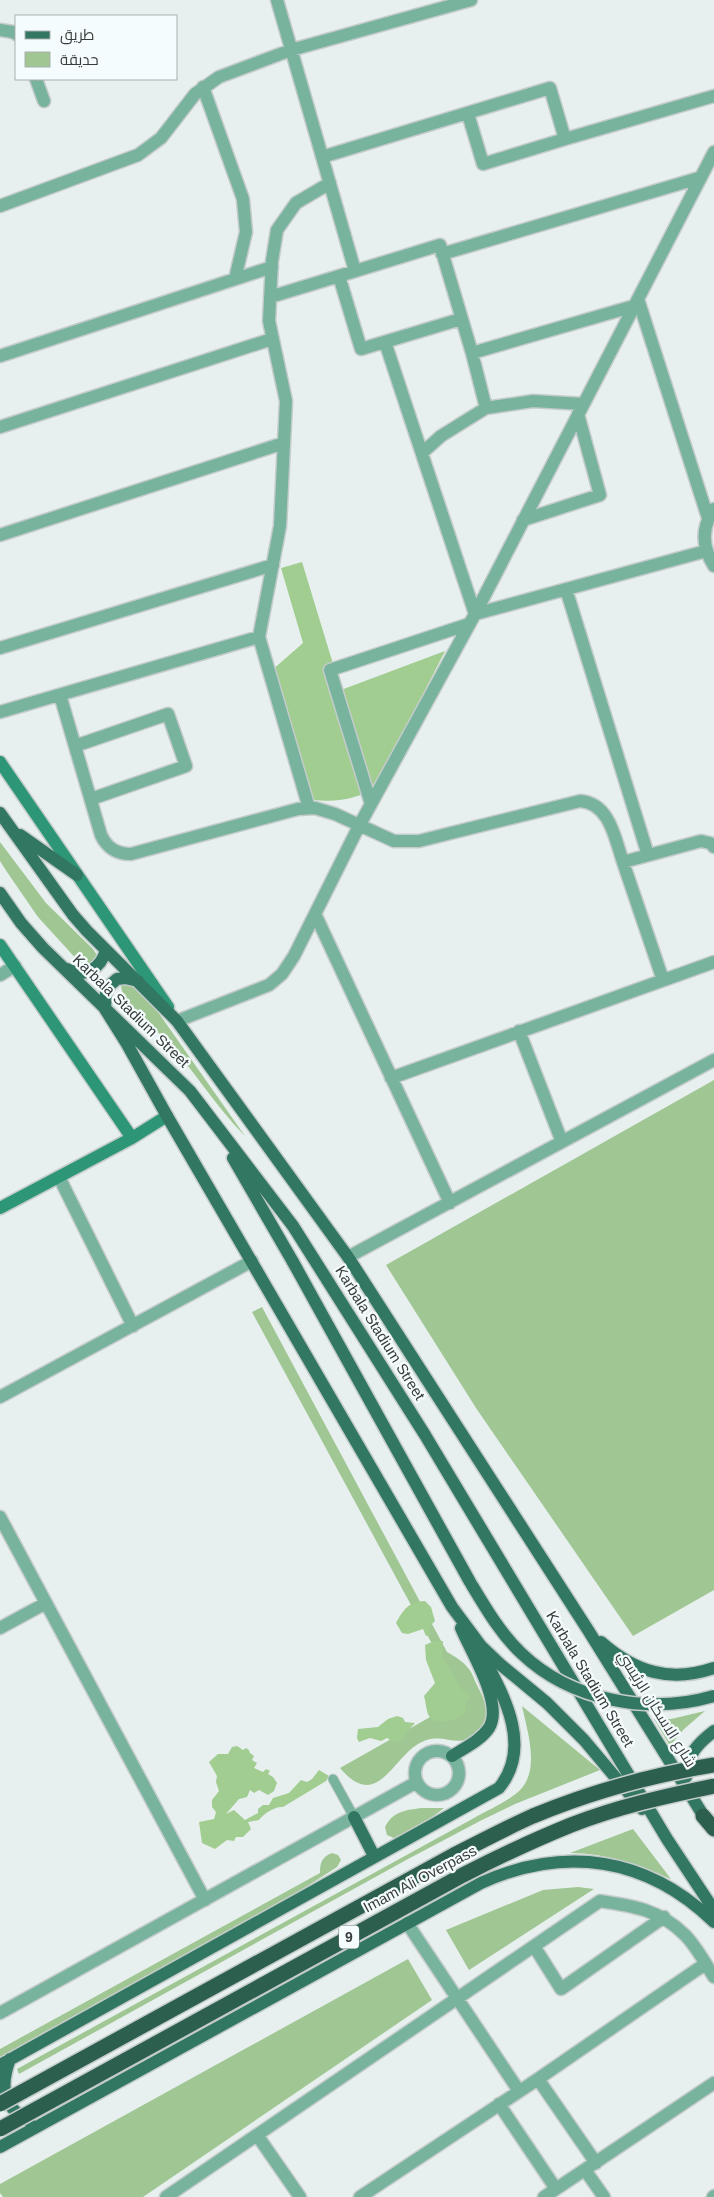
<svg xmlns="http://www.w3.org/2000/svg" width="714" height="2197" font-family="Arial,Cairo,sans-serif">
  <rect width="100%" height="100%" fill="#e7efef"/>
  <!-- green -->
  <path fill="#a0c793" d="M 0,842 L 46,903 L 93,949 L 98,957 L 86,967 L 79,962 L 38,917 L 7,872 L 0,861 Z
    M 130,981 L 146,995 L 245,1136 C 215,1106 193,1068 163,1037 C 149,1023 121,1005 121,984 Z
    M 714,1080 L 714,1590 L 633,1636 L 476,1408 L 386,1265 Z
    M 262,1307 L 447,1652 C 454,1656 463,1661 468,1668 C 472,1672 474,1679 477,1685 C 487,1705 496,1726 468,1739 C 453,1745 442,1734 424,1741 C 393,1753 379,1814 340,1768 L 462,1699 L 252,1312 Z
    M 522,1706 L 600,1770 L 515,1804 L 482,1820 L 408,1859 L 19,2074 L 17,2069 L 474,1818 C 488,1810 511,1800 521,1789 C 540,1768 527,1730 522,1706 Z
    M 705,1711 L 684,1729 L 670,1746 L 654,1719 L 671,1719 Z
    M 422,1808 L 444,1808 L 431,1818 L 396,1839 L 387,1835 L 385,1827 C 393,1811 406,1810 422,1808 Z
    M 633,1829 L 671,1879 C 639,1865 606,1853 570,1853 Z
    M 332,1853 L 338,1855 L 341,1860 L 337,1867 L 298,1892 L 0,2057 L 0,2049 L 320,1873 C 320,1862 322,1857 332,1853 Z
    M 578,1887 L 594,1889 L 469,1970 L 446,1930 L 543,1890 Z
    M 408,1959 L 432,2000 L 143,2197 L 3,2197 L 0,2193 L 0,2184 Z"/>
  <!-- forest -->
  <path fill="#a1cd91" d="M 302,562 L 341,690 L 445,651 L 374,790 C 348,800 340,802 312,800 L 271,671 L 303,643 L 281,568 Z
    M 425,1601 L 431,1607 L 435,1621 L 429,1627 L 430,1635 L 426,1636 L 423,1629 L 408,1634 L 402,1633 L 396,1623 C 404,1609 408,1602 425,1601 Z
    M 434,1641 L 443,1641 L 442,1657 L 463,1691 L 470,1695 L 465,1704 L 466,1713 C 459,1719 435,1727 429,1716 C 426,1711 426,1702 424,1696 L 435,1683 L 426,1660 L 425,1645 Z
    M 397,1716 L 403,1718 L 405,1722 L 415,1723 C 407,1731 405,1738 395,1743 L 387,1738 L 381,1741 L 370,1738 L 359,1742 L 357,1738 L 358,1729 L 378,1727 L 388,1719 Z
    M 237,1746 L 243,1750 L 246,1748 L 249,1750 L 250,1753 L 254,1756 L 252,1760 L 257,1763 L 254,1768 L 263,1772 L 266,1769 L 270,1771 L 268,1774 L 273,1777 L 277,1783 L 274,1791 L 268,1795 L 259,1790 L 254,1793 L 250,1790 L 247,1797 L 239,1799 L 226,1814 L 234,1810 L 245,1820 L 258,1813 L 258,1809 L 263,1805 L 269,1805 L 273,1798 L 289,1793 L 301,1780 L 307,1782 L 312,1779 L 319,1770 L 329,1776 L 326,1781 L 283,1807 C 275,1806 263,1814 259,1820 L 248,1822 L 251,1829 L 243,1837 L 236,1837 L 234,1841 L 227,1840 L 215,1849 L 202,1843 L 199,1822 L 214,1819 L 216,1812 L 212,1807 L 212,1800 L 219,1791 L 216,1782 L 217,1776 L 209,1762 L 218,1754 L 228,1754 L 232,1747 Z"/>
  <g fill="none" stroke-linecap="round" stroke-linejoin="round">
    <defs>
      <path id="lane" d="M 333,1779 L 354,1817"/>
      <path id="street" d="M 277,0 L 355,271
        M 0,30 L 13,32 L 16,34
        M 36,79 L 44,101
        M 203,87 L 243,199 L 246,232 L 235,279
        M 565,139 L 714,96
        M 322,157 L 550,88 L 565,139 L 483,164 L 468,114
        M 0,206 L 138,155 L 161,138 L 195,94 L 219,77 L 291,50 L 471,0
        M 442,254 L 699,178
        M 270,297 L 339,276
        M 638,299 L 708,518
        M 461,319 L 361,349 L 339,276 L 440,245 L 472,353 L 486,408
        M 385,342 L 475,614 L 706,551
        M 472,353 L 634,306
        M 0,356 L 272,267
        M 0,427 L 272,339
        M 422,453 L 441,436 L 486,408 L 533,401 L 583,404
        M 714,509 C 701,528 702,547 714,566
        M 523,520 L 600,495 L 578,414
        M 0,535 L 284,443
        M 566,589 L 648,855
        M 0,648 L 273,565
        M 60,695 L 101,835 C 107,848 116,854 131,854 L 298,809 L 315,808 L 335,814 L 394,841 L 419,841 L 580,801 C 610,803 615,839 623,862 L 701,841 L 710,843 L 714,847
        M 0,712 L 259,637
        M 75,746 L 168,714 L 186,766 L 91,799
        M 371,804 L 330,670 L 469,624
        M 309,808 L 259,637 L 280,526 L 286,401 L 269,321 L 272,261 L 277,230 L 296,203 L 330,183
        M 623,862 L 663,980
        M 316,916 L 450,1203
        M 0,975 L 15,966
        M 177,1021 L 269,985 L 282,974 L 294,956 L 359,826 L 475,614 L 714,152
        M 519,1031 L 562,1142
        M 391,1078 L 714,962
        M 59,1177 L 133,1326
        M 348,1257 L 714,1060
        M 0,1397 L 252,1261
        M 0,1517 L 205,1900
        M 0,1628 L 46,1603
        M415 1773a22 22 0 1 1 44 0a22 22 0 1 1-44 0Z
        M 407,1923 L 519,2091
        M 534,1946 L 561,1989 L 664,1917
        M 0,2013 L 417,1782
        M 538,2079 L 596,2163
        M 499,2104 L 556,2189
        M 257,2135 L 300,2197
        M 585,2170 L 604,2197
        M 166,2197 L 600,1901 C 634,1906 660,1910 685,1935 C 696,1946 705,1963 714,1977
        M 360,2197 L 538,2079 L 705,1964
        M 544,2197 L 714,2083
        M 713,2197 L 714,2196"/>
      <path id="secondary" d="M 0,762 L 168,1007
        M 0,945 L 132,1138
        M 0,1208 L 132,1138 L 167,1116"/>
      <path id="primary" d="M 0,813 L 73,915 L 87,931 L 177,1021 L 348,1257 L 588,1630 L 708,1823
        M 20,835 L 77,875
        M 0,893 L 21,923 L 43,948 L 190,1091 L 293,1226 L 425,1435 L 667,1839 L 714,1910
        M 67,969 C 85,979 101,968 106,950
        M 138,981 L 125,978 L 117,979 L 110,985 L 106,992 L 105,1009 L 127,1044 L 167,1116 L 452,1607 L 481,1646 L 501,1665 L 547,1703 L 584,1740 L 642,1809
        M 233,1158 L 293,1262
        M 601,1642 C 635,1672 670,1683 714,1668
        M 452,1756 C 464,1748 480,1741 489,1728 C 504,1704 471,1652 461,1628
        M 686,1777 C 687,1755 697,1744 714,1731
        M 354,1817 L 374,1856
        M 10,2059 C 0,2086 2,2107 29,2121
        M 0,2065 L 499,1788 C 535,1744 500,1689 478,1647
        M 0,2147 L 481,1883 C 565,1845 647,1857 714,1922"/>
      <path id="highway" d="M 703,1816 L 714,1829"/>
    </defs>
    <!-- lane casing -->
    <use href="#lane" stroke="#c4cbcb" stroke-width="11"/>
    <!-- street casing -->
    <use href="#street" stroke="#c4cbcb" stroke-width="15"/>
    <!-- secondary casing -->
    <use href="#secondary" stroke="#c4cbcb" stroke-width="15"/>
    <!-- primary casing -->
    <use href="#primary" stroke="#c4cbcb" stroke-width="15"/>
    <!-- highway casing -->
    <use href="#highway" stroke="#c4cbcb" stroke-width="18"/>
    <!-- lane -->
    <use href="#lane" stroke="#78b39d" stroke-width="9"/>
    <!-- street -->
    <use href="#street" stroke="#78b39d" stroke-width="12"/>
    <!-- secondary -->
    <use href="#secondary" stroke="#2d9677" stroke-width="12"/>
    <!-- primary -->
    <use href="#primary" stroke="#327761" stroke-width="12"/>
    <!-- highway -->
    <use href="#highway" stroke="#2c5f4e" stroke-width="15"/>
    <defs>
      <path id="primary-bridge" d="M 293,1262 L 470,1582 C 485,1607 500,1633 521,1653 C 571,1701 649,1715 714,1696"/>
      <path id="highway-bridge" d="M 0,2104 L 454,1855 C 480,1842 506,1828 533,1816 C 591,1792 652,1775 714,1765
        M 0,2129 L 463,1875 C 498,1857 534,1840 571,1825 C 617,1807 665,1796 714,1786"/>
    </defs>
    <!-- primary-bridge casing -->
    <use href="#primary-bridge" stroke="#c4cbcb" stroke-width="15" stroke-linecap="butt"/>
    <!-- highway-bridge casing -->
    <use href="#highway-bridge" stroke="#c4cbcb" stroke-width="18" stroke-linecap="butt"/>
    <!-- primary-bridge -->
    <use href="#primary-bridge" stroke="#327761" stroke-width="12"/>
    <!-- highway-bridge -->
    <use href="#highway-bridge" stroke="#2c5f4e" stroke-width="15"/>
  </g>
  <g text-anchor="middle" stroke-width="4.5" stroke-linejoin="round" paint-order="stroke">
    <!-- shield labels -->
    <rect fill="#f4fcfd" stroke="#717676" stroke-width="1" x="339" y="1925.5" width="20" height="23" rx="4"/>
    <g font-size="14" font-weight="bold" fill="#393c3c">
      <text x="349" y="1942">9</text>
    </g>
    <!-- street labels -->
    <g font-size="15" fill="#393c3c" stroke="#f4fcfd">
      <text transform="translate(131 1011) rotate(44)" y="5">Karbala Stadium Street</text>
      <text transform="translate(380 1333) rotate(58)" y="5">Karbala Stadium Street</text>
      <text transform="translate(590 1679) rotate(59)" y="5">Karbala Stadium Street</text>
      <text transform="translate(657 1709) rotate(58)" y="5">شارع الاسكان الرئيسي</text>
      <text transform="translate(420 1879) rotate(-28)" y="5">Imam Ali Overpass</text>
    </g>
  </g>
  <!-- legend -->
  <rect x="15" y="15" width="162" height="65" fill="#f4fcfd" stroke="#a9afb0"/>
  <rect x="25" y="31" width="25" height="8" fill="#327761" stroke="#a9afb0"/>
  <text x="60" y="40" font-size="15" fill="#393c3c">طريق</text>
  <rect x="25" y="52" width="25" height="15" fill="#a0c793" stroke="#a9afb0"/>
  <text x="60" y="65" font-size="15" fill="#393c3c">حديقة</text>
</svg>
